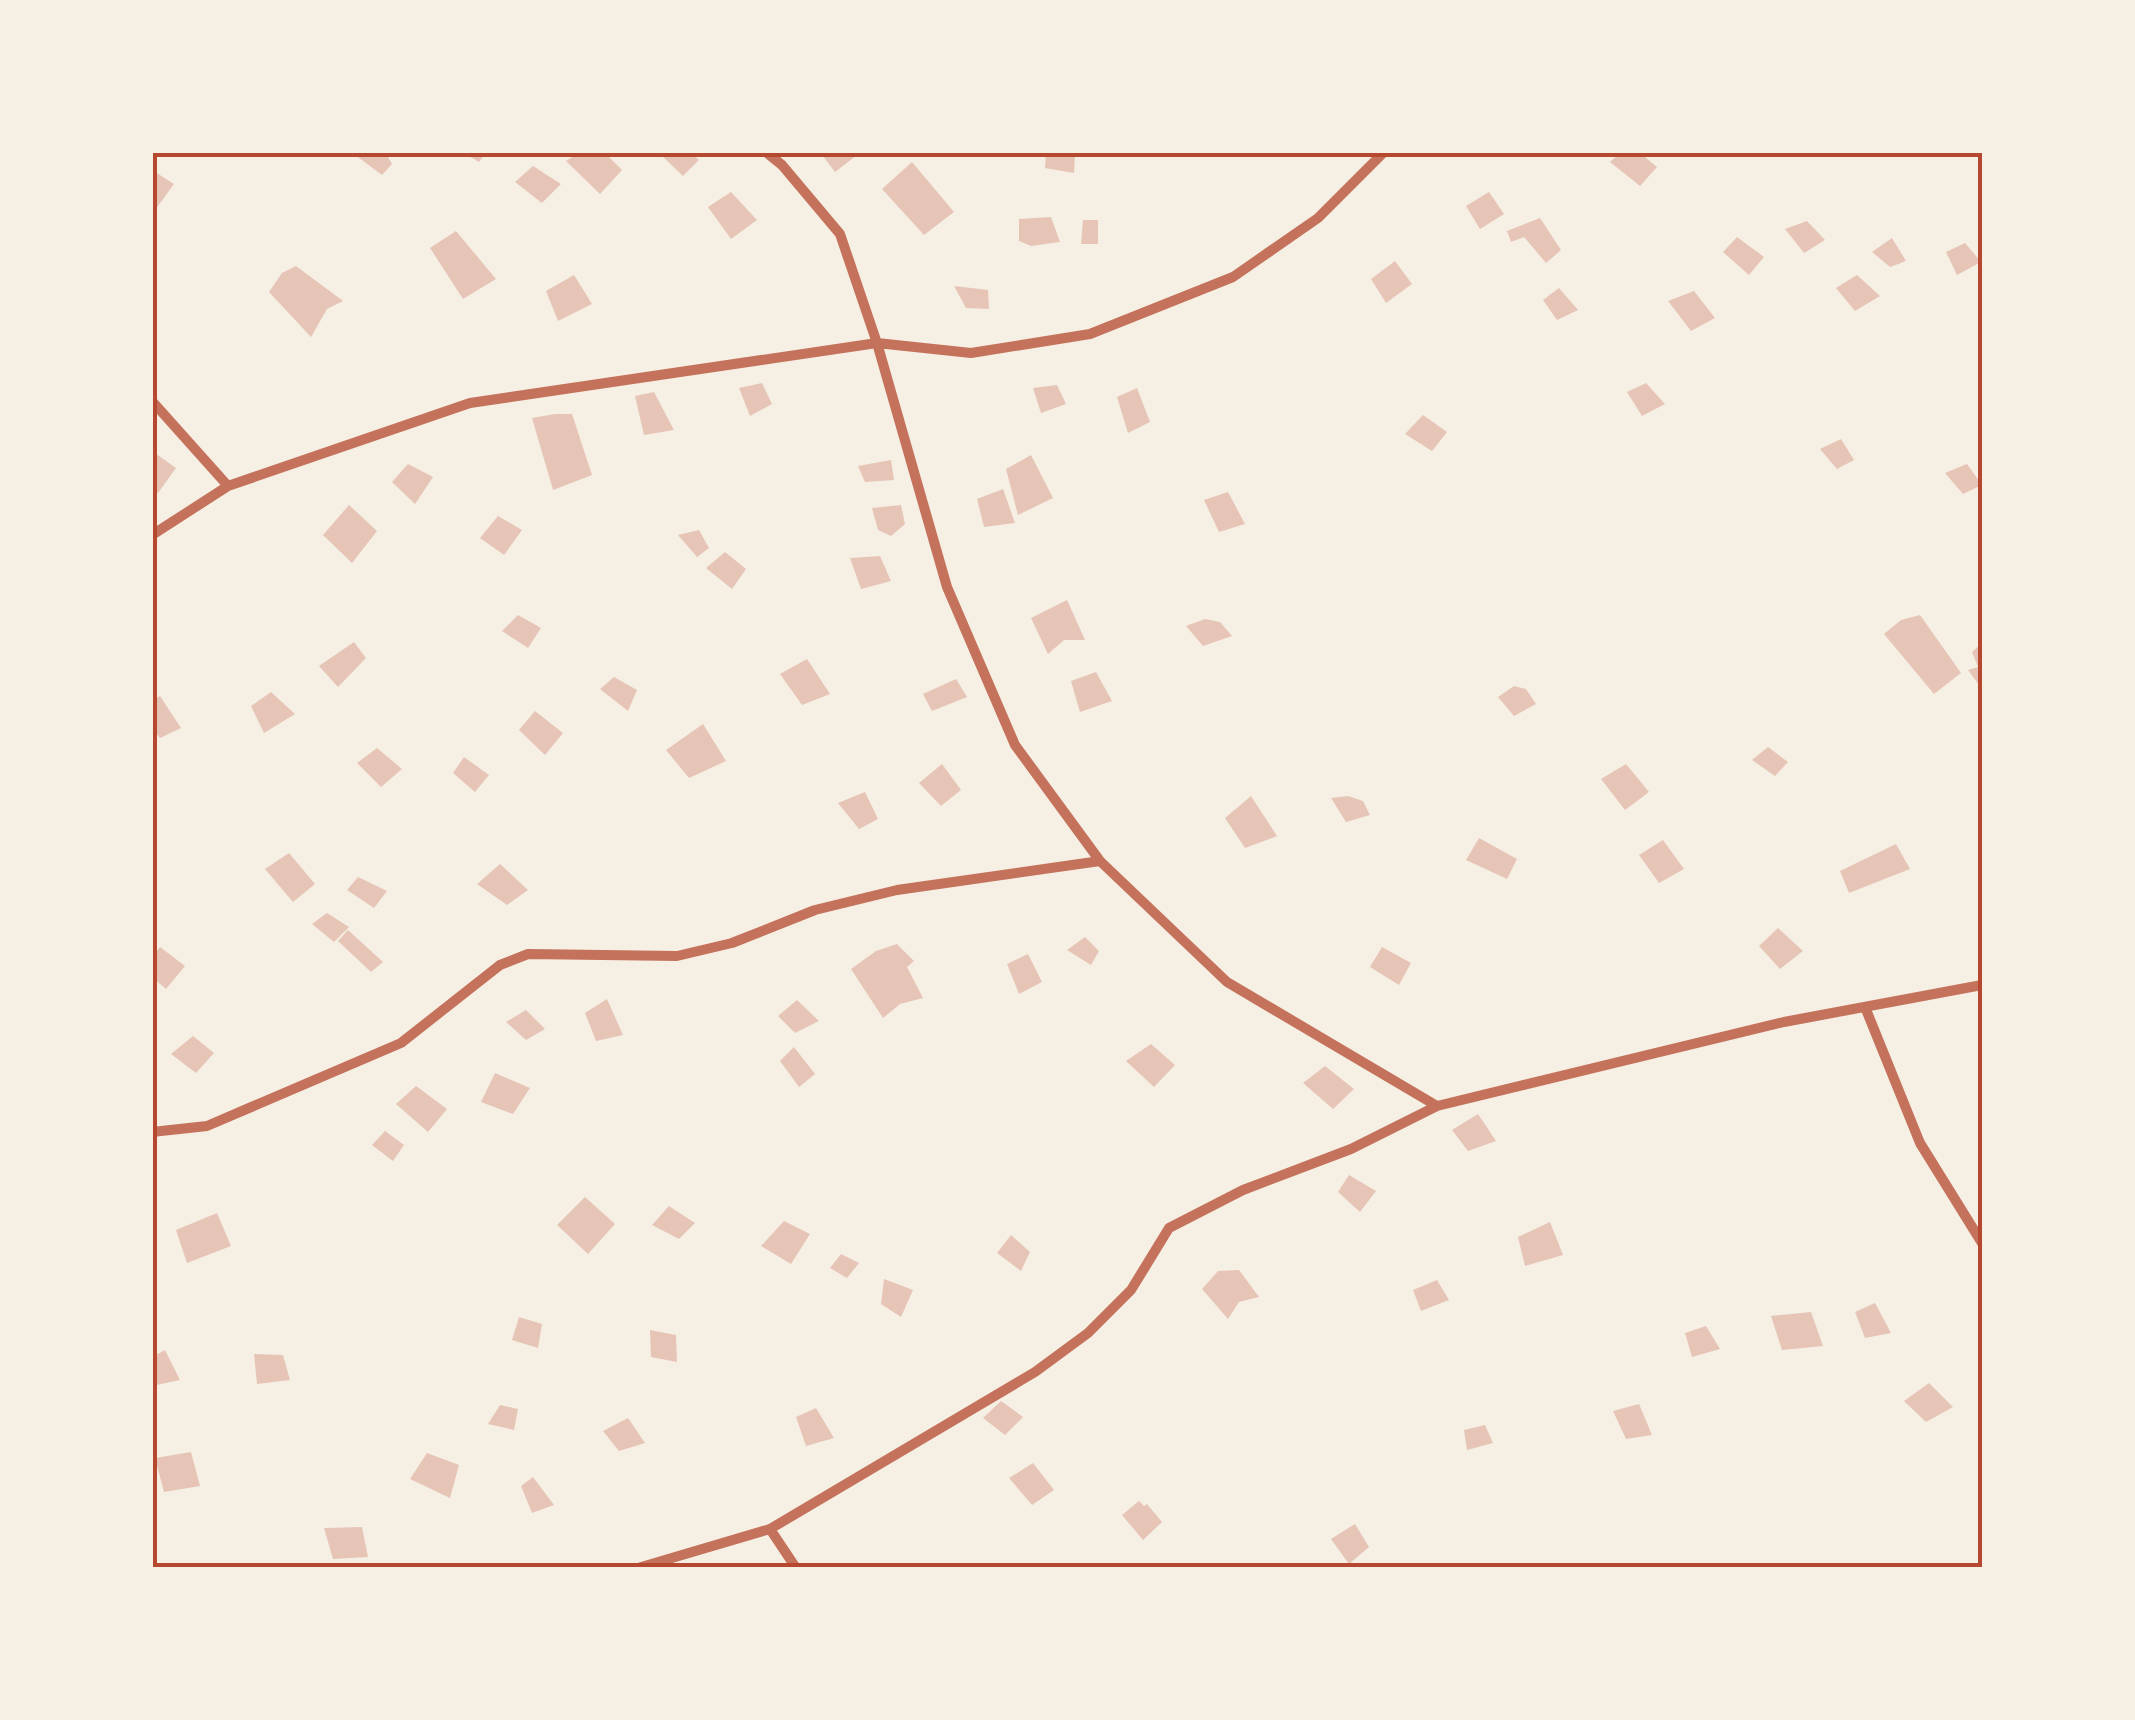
<svg xmlns="http://www.w3.org/2000/svg" width="2135" height="1720" font-family="Manrope,sans-serif">
  <rect width="100%" height="100%" fill="#f6efe4"/>
  <!-- building -->
  <path fill="#e6c5b7" d="M 351,152 L 385,152 L 392,164 L 382,175 Z
    M 462,152 L 486,152 L 479,162 Z
    M 580,152 L 604,152 L 622,170 L 600,194 L 566,161 Z
    M 669,152 L 690,152 L 699,160 L 683,176 L 662,156 Z
    M 820,152 L 861,152 L 835,172 Z
    M 1046,152 L 1075,152 L 1074,173 L 1045,168 Z
    M 1621,152 L 1639,152 L 1657,167 L 1640,186 L 1610,162 Z
    M 912,162 L 954,212 L 924,235 L 882,189 Z
    M 533,166 L 561,184 L 542,203 L 515,182 Z
    M 152,170 L 174,184 L 152,214 Z
    M 731,192 L 757,220 L 731,239 L 708,207 Z
    M 1489,192 L 1504,214 L 1480,229 L 1466,206 Z
    M 1051,217 L 1060,242 L 1031,246 L 1019,241 L 1019,219 Z
    M 1540,218 L 1561,250 L 1546,263 L 1524,237 L 1511,242 L 1507,231 Z
    M 1083,220 L 1098,220 L 1098,244 L 1081,244 Z
    M 1807,221 L 1825,240 L 1804,253 L 1785,229 Z
    M 456,231 L 496,279 L 463,299 L 430,248 Z
    M 1737,237 L 1764,257 L 1749,275 L 1723,252 Z
    M 1892,238 L 1906,261 L 1890,267 L 1872,252 Z
    M 1965,243 L 1981,262 L 1957,275 L 1946,252 Z
    M 1395,261 L 1412,284 L 1386,303 L 1371,279 Z
    M 296,266 L 343,301 L 327,309 L 311,337 L 269,292 L 282,273 Z
    M 574,275 L 592,304 L 558,321 L 546,291 Z
    M 1857,275 L 1880,296 L 1855,311 L 1836,288 Z
    M 954,286 L 988,290 L 989,309 L 966,308 Z
    M 1559,288 L 1578,310 L 1557,320 L 1543,300 Z
    M 1694,291 L 1715,318 L 1691,331 L 1668,301 Z
    M 762,383 L 772,404 L 750,416 L 739,388 Z
    M 1646,383 L 1665,404 L 1642,416 L 1627,392 Z
    M 1057,385 L 1066,404 L 1041,413 L 1033,388 Z
    M 1137,388 L 1150,422 L 1128,433 L 1117,397 Z
    M 654,392 L 674,430 L 644,435 L 635,396 Z
    M 555,414 L 572,414 L 592,475 L 553,490 L 532,418 Z
    M 1423,415 L 1447,432 L 1432,451 L 1405,434 Z
    M 1841,439 L 1854,460 L 1837,469 L 1820,449 Z
    M 152,451 L 176,468 L 158,493 L 152,488 Z
    M 1031,455 L 1053,498 L 1018,515 L 1006,469 Z
    M 891,460 L 894,480 L 865,482 L 858,466 Z
    M 408,464 L 433,477 L 415,504 L 392,482 Z
    M 1967,464 L 1982,485 L 1963,494 L 1945,473 Z
    M 1003,489 L 1015,523 L 984,527 L 977,499 Z
    M 1228,492 L 1245,524 L 1219,532 L 1204,500 Z
    M 349,505 L 377,531 L 352,563 L 323,535 Z
    M 901,505 L 905,524 L 891,536 L 878,530 L 872,508 Z
    M 498,516 L 522,530 L 504,555 L 480,538 Z
    M 699,530 L 709,548 L 697,557 L 678,535 Z
    M 725,552 L 746,569 L 732,589 L 706,568 Z
    M 880,556 L 891,581 L 861,589 L 850,558 Z
    M 1067,600 L 1085,640 L 1064,640 L 1048,654 L 1031,618 Z
    M 518,615 L 541,628 L 528,648 L 502,631 Z
    M 1920,615 L 1961,673 L 1934,694 L 1884,634 L 1901,620 Z
    M 1205,619 L 1220,622 L 1232,636 L 1203,646 L 1186,626 Z
    M 354,642 L 366,658 L 338,687 L 319,666 Z
    M 1982,643 L 1982,689 L 1968,670 L 1978,667 L 1972,652 Z
    M 807,659 L 830,694 L 802,705 L 780,674 Z
    M 1096,672 L 1112,701 L 1080,712 L 1071,681 Z
    M 614,677 L 637,690 L 628,711 L 600,689 Z
    M 956,679 L 967,697 L 932,711 L 923,694 Z
    M 1514,686 L 1526,689 L 1536,704 L 1514,716 L 1498,697 Z
    M 271,692 L 295,714 L 264,733 L 251,706 Z
    M 160,696 L 181,728 L 160,738 L 152,728 L 152,700 Z
    M 535,711 L 563,733 L 545,755 L 519,730 Z
    M 703,724 L 726,761 L 689,778 L 666,750 Z
    M 1768,747 L 1788,762 L 1775,776 L 1752,760 Z
    M 377,748 L 402,769 L 381,787 L 357,763 Z
    M 464,757 L 489,775 L 475,792 L 453,773 Z
    M 942,764 L 961,790 L 941,806 L 919,783 Z
    M 1626,764 L 1649,792 L 1625,810 L 1601,779 Z
    M 865,792 L 878,819 L 859,829 L 838,803 Z
    M 1251,796 L 1277,836 L 1245,848 L 1225,818 Z
    M 1348,796 L 1363,801 L 1370,815 L 1346,822 L 1331,798 Z
    M 1479,838 L 1517,859 L 1507,879 L 1466,860 Z
    M 1663,840 L 1684,869 L 1659,883 L 1639,855 Z
    M 1896,844 L 1910,869 L 1849,893 L 1840,871 Z
    M 289,853 L 315,884 L 293,902 L 265,869 Z
    M 500,864 L 528,890 L 507,905 L 477,884 Z
    M 358,877 L 387,891 L 374,908 L 347,890 Z
    M 327,913 L 349,927 L 334,942 L 312,924 Z
    M 1778,928 L 1803,951 L 1780,969 L 1759,946 Z
    M 348,930 L 383,962 L 371,972 L 338,941 Z
    M 1085,937 L 1099,951 L 1091,965 L 1067,950 Z
    M 897,944 L 914,961 L 907,967 L 923,998 L 900,1004 L 883,1018 L 851,969 L 876,951 Z
    M 160,947 L 185,966 L 166,989 L 152,977 L 152,957 Z
    M 1382,947 L 1411,963 L 1399,985 L 1370,967 Z
    M 1028,954 L 1042,982 L 1019,994 L 1007,964 Z
    M 607,999 L 623,1035 L 596,1041 L 585,1013 Z
    M 797,1000 L 819,1021 L 795,1033 L 778,1016 Z
    M 526,1010 L 545,1029 L 526,1040 L 506,1022 Z
    M 193,1036 L 214,1053 L 196,1073 L 171,1054 Z
    M 1151,1044 L 1175,1065 L 1154,1087 L 1126,1061 Z
    M 794,1047 L 815,1074 L 799,1087 L 780,1061 Z
    M 1325,1066 L 1354,1089 L 1333,1109 L 1303,1083 Z
    M 495,1073 L 530,1088 L 513,1114 L 481,1102 Z
    M 416,1086 L 447,1109 L 428,1132 L 396,1104 Z
    M 1478,1114 L 1496,1141 L 1468,1151 L 1452,1130 Z
    M 385,1131 L 404,1145 L 393,1161 L 372,1145 Z
    M 1349,1175 L 1376,1191 L 1360,1212 L 1338,1192 Z
    M 585,1197 L 615,1224 L 588,1254 L 557,1225 Z
    M 669,1206 L 695,1223 L 679,1239 L 652,1225 Z
    M 217,1213 L 231,1246 L 187,1263 L 176,1230 Z
    M 784,1221 L 810,1234 L 791,1264 L 761,1246 Z
    M 1550,1222 L 1563,1255 L 1525,1266 L 1518,1237 Z
    M 1011,1235 L 1030,1252 L 1021,1271 L 997,1253 Z
    M 841,1254 L 859,1263 L 847,1278 L 830,1268 Z
    M 1239,1270 L 1259,1297 L 1239,1302 L 1228,1319 L 1202,1289 L 1218,1271 Z
    M 884,1279 L 913,1290 L 901,1317 L 881,1304 Z
    M 1437,1280 L 1449,1300 L 1421,1311 L 1413,1290 Z
    M 1875,1303 L 1891,1333 L 1865,1338 L 1855,1312 Z
    M 1811,1312 L 1823,1346 L 1782,1350 L 1771,1316 Z
    M 519,1317 L 542,1324 L 538,1348 L 512,1340 Z
    M 1706,1326 L 1720,1349 L 1692,1357 L 1685,1333 Z
    M 650,1330 L 676,1335 L 677,1362 L 651,1357 Z
    M 165,1350 L 180,1380 L 152,1386 L 152,1357 Z
    M 254,1354 L 283,1355 L 290,1380 L 257,1384 Z
    M 1929,1383 L 1953,1407 L 1926,1422 L 1904,1401 Z
    M 1001,1401 L 1023,1417 L 1005,1435 L 983,1418 Z
    M 1639,1404 L 1652,1435 L 1626,1439 L 1613,1411 Z
    M 500,1405 L 518,1409 L 514,1430 L 488,1424 Z
    M 816,1408 L 834,1438 L 806,1446 L 796,1417 Z
    M 628,1418 L 645,1443 L 619,1451 L 603,1431 Z
    M 1485,1425 L 1493,1443 L 1467,1450 L 1464,1430 Z
    M 191,1452 L 200,1486 L 164,1492 L 155,1458 Z
    M 427,1453 L 459,1465 L 450,1498 L 410,1479 Z
    M 1033,1463 L 1054,1490 L 1032,1505 L 1009,1478 Z
    M 533,1477 L 554,1505 L 532,1513 L 521,1486 Z
    M 1139,1501 L 1144,1506 L 1147,1504 L 1162,1522 L 1143,1540 L 1122,1515 Z
    M 1355,1524 L 1369,1547 L 1349,1564 L 1331,1539 Z
    M 362,1527 L 368,1557 L 333,1559 L 324,1528 Z"/>
  <g fill="none" stroke-linecap="round" stroke-linejoin="round">
    <!-- minor -->
    <path stroke="#c5725c" stroke-width="10" d="M 766,152 L 782,165 L 840,234 L 877,343 L 947,587 L 1015,745 L 1100,861 L 1227,982 L 1437,1106
      M 152,401 L 228,486
      M 152,535 L 228,486 L 470,403 L 877,343 L 971,353 L 1090,334 L 1233,277 L 1318,218 L 1384,152
      M 1865,1007 L 1920,1143 L 1982,1243
      M 152,1132 L 207,1126 L 401,1043 L 500,965 L 528,954 L 677,956 L 732,943 L 815,910 L 897,890 L 1100,861
      M 770,1529 L 796,1568
      M 638,1568 L 770,1529 L 1035,1372 L 1088,1333 L 1131,1290 L 1169,1228 L 1243,1190 L 1351,1149 L 1437,1106 L 1784,1022 L 1982,985"/>
  </g>
  <!-- border -->
  <rect width="2135" height="1720" fill="none" stroke="#f6efe4" stroke-width="310"/>
  <rect x="155" y="155" width="1825" height="1410" fill="none" stroke="#b5482f" stroke-width="4"/>
</svg>
